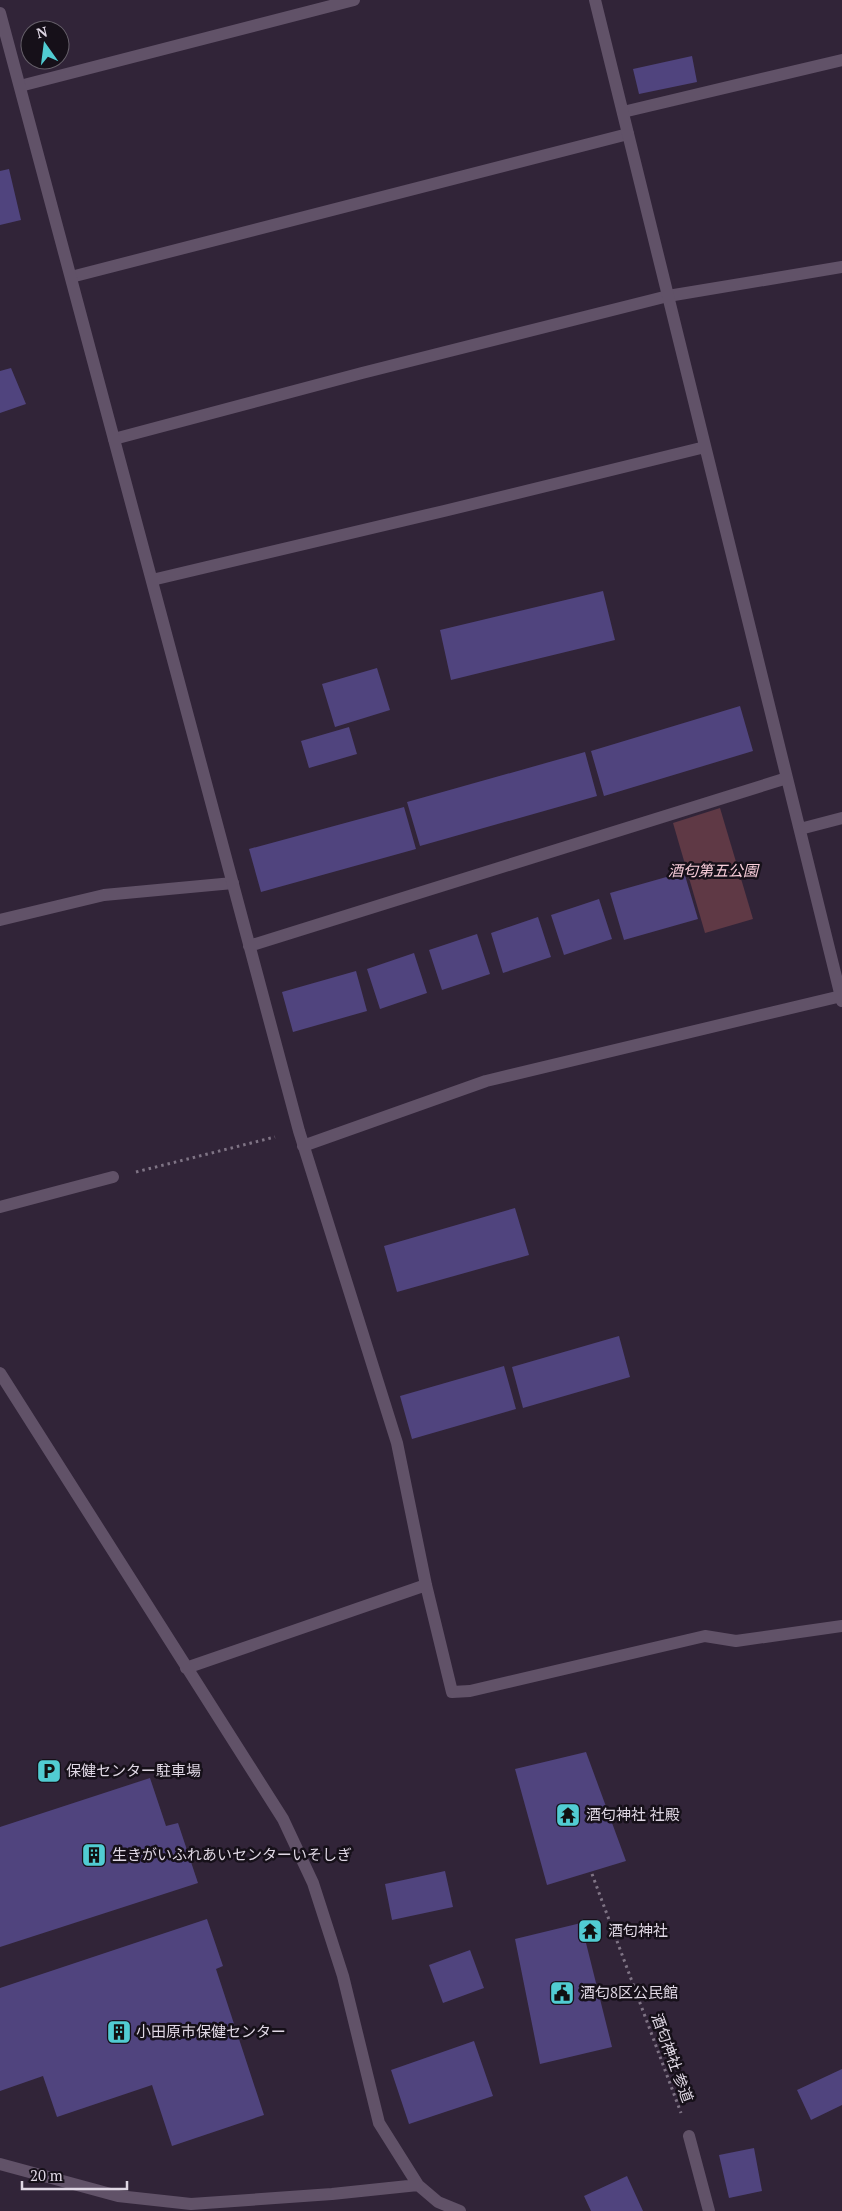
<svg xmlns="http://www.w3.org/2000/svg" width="842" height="2211" font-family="'PT Serif','Noto Sans JP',serif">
  <rect width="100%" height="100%" fill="#312438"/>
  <!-- green -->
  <path fill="#5f3945" d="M 720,808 L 753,919 L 705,933 L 673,823 Z"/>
  <!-- building -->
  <path fill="#50447e" d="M 692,56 L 697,82 L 639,94 L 633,69 Z
    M 9,169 L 21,220 L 0,225 L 0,171 Z
    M 11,368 L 26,404 L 0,413 L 0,371 Z
    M 603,591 L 615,640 L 451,680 L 440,630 Z
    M 377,668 L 390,710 L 335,727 L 322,684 Z
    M 740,706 L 753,751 L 604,796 L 591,751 Z
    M 349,727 L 357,754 L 309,768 L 301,741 Z
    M 585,752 L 597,796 L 420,846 L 407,802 Z
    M 404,807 L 416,849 L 261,892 L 249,849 Z
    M 684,872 L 698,919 L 624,940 L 610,893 Z
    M 599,899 L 612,939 L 564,955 L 551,915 Z
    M 538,917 L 551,957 L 503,973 L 491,933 Z
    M 477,934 L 490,974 L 442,990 L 429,950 Z
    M 414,953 L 427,993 L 380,1009 L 367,969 Z
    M 356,971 L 367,1011 L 293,1032 L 282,992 Z
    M 515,1208 L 529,1255 L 397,1292 L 384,1246 Z
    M 619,1336 L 630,1377 L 523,1408 L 512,1367 Z
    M 504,1366 L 516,1409 L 412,1439 L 400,1396 Z
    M 586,1752 L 626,1861 L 547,1885 L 515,1769 Z
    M 150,1778 L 166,1826 L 178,1823 L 198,1883 L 0,1947 L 0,1827 Z
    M 445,1871 L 453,1907 L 392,1920 L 385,1884 Z
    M 207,1919 L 223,1966 L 216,1969 L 264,2115 L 172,2146 L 152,2085 L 57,2117 L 43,2076 L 0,2091 L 0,1988 Z
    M 581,1923 L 612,2047 L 540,2064 L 515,1939 Z
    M 470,1950 L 484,1988 L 443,2003 L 429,1965 Z
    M 474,2041 L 493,2096 L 409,2124 L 391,2070 Z
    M 842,2069 L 842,2105 L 811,2120 L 797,2090 Z
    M 754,2148 L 762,2191 L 729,2198 L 719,2155 Z
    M 627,2176 L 643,2211 L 591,2211 L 584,2196 Z"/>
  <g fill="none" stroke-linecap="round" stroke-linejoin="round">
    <!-- path -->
    <path stroke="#7f7485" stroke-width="3" stroke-dasharray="2.5 4" stroke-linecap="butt" d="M 136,1172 L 275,1137
      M 592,1874 L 681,2113"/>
    <!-- lane -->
    <path stroke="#615268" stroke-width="12" d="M 20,86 L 354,0
      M 623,112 L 842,60
      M 71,277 L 628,134
      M 114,439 L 362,373 L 668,296 L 842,267
      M 0,920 L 104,895 L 233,883
      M 0,1207 L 113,1177"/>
    <!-- street -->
    <path stroke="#615268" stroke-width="12" d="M 595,0 L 842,1001
      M 0,13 L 299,1131 L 397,1443 L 426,1585 L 452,1692 L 470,1691 L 705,1636 L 736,1641 L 842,1626
      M 152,580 L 444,511 L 705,447
      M 800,829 L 842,818
      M 249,946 L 787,778
      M 303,1146 L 486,1081 L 841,996
      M 0,1373 L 283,1819 L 313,1883 L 343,1976 L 379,2123 L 418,2185 L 332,2194 L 191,2204 L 118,2196 L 0,2164
      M 186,1668 L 426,1585
      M 689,2136 L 709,2211
      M 418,2185 L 438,2202 L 460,2211"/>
  </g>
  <!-- icons -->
  <defs>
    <symbol id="parking-square" viewBox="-11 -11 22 22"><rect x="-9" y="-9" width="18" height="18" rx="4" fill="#51ccd2" stroke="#161019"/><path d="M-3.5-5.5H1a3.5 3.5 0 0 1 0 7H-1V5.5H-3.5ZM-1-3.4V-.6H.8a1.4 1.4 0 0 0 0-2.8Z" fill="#111"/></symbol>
    <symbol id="temple-square" viewBox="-11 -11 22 22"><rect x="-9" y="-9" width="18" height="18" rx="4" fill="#51ccd2" stroke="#161019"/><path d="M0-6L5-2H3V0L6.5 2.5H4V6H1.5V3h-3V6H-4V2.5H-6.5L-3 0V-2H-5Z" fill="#111"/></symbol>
    <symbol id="building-square" viewBox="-11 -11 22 22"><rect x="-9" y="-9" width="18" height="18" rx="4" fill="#51ccd2" stroke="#161019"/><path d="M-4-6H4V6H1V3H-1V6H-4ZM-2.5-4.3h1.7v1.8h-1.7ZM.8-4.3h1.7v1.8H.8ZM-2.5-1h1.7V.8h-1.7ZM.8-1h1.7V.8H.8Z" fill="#111"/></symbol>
    <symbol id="civic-square" viewBox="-11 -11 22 22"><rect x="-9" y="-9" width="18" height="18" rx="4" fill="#51ccd2" stroke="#161019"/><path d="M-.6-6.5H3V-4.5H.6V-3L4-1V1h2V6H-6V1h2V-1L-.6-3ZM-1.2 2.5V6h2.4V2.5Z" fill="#111"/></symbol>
  </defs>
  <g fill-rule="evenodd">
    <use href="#parking-square" x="35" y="1757" width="28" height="28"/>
    <use href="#temple-square" x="554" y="1801" width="28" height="28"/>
    <use href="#building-square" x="80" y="1841" width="28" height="28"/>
    <use href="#temple-square" x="576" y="1917" width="28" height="28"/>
    <use href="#civic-square" x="548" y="1979" width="28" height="28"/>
    <use href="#building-square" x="105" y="2018" width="28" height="28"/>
  </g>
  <g text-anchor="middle" stroke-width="5" stroke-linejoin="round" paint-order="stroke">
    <!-- park labels -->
    <g font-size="15" font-style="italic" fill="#f8cdd9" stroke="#161019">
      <text x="713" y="876">酒匂第五公園</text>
    </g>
    <!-- poi labels -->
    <g font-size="15" fill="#dfd7e4" stroke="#161019" text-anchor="start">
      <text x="66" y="1776">保健センター駐車場</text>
      <text x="586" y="1820">酒匂神社 社殿</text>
      <text x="112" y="1860">生きがいふれあいセンターいそしぎ</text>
      <text x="608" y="1936">酒匂神社</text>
      <text x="580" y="1998">酒匂8区公民館</text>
      <text x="136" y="2037">小田原市保健センター</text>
    </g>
    <!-- street labels -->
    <g font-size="15" fill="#dfd7e4" stroke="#161019">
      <text transform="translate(672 2058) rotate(70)" y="5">酒匂神社 参道</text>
    </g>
  </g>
  <!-- north arrow -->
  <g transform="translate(45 45) rotate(346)"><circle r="24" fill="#161019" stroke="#66606a"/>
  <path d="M0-4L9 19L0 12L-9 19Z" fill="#51ccd2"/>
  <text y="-8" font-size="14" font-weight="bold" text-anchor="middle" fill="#dfd7e4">N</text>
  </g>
  <!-- scale -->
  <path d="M22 2181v8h105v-8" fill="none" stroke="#dfd7e4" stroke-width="2.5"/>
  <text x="30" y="2181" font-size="15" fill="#dfd7e4" stroke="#161019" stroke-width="4" paint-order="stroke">20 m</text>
</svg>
